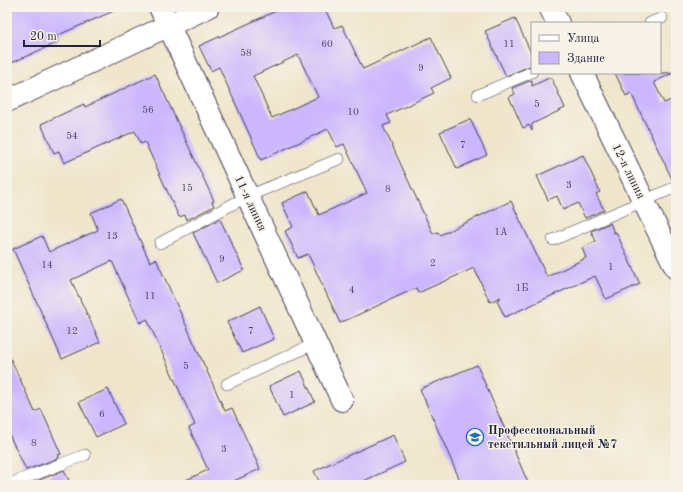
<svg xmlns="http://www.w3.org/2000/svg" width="683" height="492" font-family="'Old Standard TT',serif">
  <rect width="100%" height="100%" fill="#f7f3e8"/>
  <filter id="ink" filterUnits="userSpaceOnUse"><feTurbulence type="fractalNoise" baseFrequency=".025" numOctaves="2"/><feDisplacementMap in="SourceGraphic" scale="8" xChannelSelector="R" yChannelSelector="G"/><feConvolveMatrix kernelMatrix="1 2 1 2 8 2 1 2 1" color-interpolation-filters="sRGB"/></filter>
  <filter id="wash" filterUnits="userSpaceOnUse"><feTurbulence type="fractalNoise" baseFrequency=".012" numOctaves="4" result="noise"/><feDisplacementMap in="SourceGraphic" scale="16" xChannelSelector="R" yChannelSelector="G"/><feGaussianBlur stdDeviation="0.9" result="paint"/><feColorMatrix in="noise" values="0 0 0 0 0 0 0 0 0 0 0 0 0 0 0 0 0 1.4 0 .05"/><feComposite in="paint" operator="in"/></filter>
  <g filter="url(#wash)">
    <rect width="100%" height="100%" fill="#f0e5cb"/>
    <g id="blocks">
      <!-- building -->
      <path fill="#ccb6fe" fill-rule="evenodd" d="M 19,7 L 123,7 L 56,36 L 58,42 L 7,65 L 7,12 Z
        M 285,7 L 324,7 L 334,28 L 342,25 L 363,69 L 431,37 L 451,78 L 431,88 L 434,93 L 387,115 L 391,123 L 383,126 L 433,234 L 438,232 L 440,235 L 511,201 L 547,277 L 586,258 L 582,248 L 596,241 L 591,231 L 610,223 L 614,233 L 616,232 L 640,284 L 606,299 L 595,276 L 505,317 L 497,301 L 501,297 L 490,302 L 474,268 L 418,293 L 416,288 L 340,323 L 308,254 L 298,258 L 285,231 L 293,227 L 282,203 L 308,191 L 319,215 L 367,193 L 344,144 L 337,147 L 328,129 L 261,160 L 219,67 L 211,71 L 199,46 ZM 298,55 L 318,97 L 272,118 L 253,76 Z
        M 515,18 L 532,55 L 532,65 L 506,76 L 485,31 Z
        M 615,73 L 673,73 L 654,82 L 664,103 L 676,98 L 676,180 L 673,181 L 631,93 L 626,96 Z
        M 155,74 L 214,201 L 212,202 L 214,206 L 187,220 L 185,215 L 179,217 L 145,142 L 141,144 L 135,131 L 64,163 L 59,151 L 54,153 L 41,124 L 84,104 L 85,107 Z
        M 551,77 L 565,108 L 532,124 L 532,131 L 529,125 L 523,128 L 509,97 L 515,94 L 512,88 L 532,80 L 532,86 Z
        M 470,119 L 487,155 L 457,169 L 440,132 Z
        M 583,155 L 600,192 L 596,194 L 604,210 L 585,218 L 578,203 L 563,210 L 557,196 L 548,200 L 537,176 Z
        M 121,199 L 150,262 L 156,259 L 225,411 L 232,408 L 260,469 L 225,485 L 175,485 L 208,470 L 189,428 L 195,425 L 147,319 L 140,323 L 112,261 L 71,280 L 100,342 L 62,359 L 13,249 L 42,236 L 49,252 L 98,230 L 91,213 Z
        M 220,219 L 244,270 L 217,283 L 193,233 Z
        M 260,306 L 274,339 L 242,353 L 227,322 Z
        M 7,351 L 35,412 L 41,409 L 61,454 L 58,455 L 59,458 L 26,470 L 7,430 Z
        M 477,365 L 529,485 L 462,485 L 420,389 Z
        M 301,371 L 315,402 L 283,417 L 269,386 Z
        M 108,389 L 124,424 L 96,437 L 79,402 Z
        M 393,435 L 405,462 L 355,485 L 321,485 L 314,471 Z
        M 64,470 L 71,485 L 33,485 L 32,483 Z"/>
    </g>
  </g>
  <g filter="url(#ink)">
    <use href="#blocks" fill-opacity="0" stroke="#413f51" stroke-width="1"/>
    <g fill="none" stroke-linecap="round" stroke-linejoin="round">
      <defs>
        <path id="lane" d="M 650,23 L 662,18
          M 478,95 L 532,72
          M 553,240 L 676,187
          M 160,243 L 248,196 L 339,159
          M 227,384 L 316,343
          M 7,485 L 85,455"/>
        <path id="street" d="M 160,7 L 342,400
          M 550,7 L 558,23
          M 582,73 L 676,268
          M 7,101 L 208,7"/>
      </defs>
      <!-- lane casing -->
      <use href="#lane" stroke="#413f51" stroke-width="12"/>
      <!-- street casing -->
      <use href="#street" stroke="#413f51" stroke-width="24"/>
      <!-- lane -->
      <use href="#lane" stroke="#fff" stroke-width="11"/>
      <!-- street -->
      <use href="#street" stroke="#fff" stroke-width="22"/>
    </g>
  </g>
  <!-- icons -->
  <defs>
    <symbol id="university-ring" viewBox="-11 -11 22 22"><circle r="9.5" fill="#f7f3e8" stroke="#1f6fb2" stroke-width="1.5"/><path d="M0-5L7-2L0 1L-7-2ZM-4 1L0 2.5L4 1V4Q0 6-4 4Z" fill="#1f6fb2"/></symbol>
  </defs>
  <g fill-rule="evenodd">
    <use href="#university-ring" x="465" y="427" width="20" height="20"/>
  </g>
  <g text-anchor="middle" stroke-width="3" stroke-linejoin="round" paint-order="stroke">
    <!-- number labels -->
    <g font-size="10" fill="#4c476c">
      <text x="327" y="47">60</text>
      <text x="509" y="47">11</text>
      <text x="246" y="56">58</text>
      <text x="421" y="71">9</text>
      <text x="537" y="107">5</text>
      <text x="148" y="113">56</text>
      <text x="353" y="115">10</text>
      <text x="72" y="139">54</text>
      <text x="463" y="148">7</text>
      <text x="569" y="188">3</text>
      <text x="187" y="191">15</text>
      <text x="388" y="192">8</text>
      <text x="501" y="235">1А</text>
      <text x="112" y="239">13</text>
      <text x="222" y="262">9</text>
      <text x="433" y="266">2</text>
      <text x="47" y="268">14</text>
      <text x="611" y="270">1</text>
      <text x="522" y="291">1Б</text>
      <text x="352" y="293">4</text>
      <text x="150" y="299">11</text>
      <text x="72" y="334">12</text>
      <text x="251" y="334">7</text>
      <text x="186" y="369">5</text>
      <text x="292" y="398">1</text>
      <text x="102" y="417">6</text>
      <text x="34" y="446">8</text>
      <text x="224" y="452">3</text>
    </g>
    <!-- street labels -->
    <g font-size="12" fill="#22223b" stroke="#f7f3e8">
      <text transform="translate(629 171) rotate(64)" y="4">12-я линия</text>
      <text transform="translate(251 203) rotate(65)" y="4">11-я линия</text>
    </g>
    <!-- poi labels -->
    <g font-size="12" font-weight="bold" fill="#22223b" stroke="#f7f3e8" text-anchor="start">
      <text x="488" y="434">Профессиональный<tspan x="488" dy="14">текстильный лицей №7</tspan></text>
    </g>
  </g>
  <!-- margin -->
  <rect width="683" height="492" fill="none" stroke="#f7f3e8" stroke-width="24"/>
  <!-- legend -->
  <rect x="531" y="22" width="130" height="52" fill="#f7f3e8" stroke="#a29fa3"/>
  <rect x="539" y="35" width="20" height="6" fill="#ffffff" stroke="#a29fa3"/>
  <text x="567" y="42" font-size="12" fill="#22223b">Улица</text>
  <rect x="539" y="52" width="20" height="12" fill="#ccb6fe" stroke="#a29fa3"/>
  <text x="567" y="62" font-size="12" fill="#22223b">Здание</text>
  <!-- scale -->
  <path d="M24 40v6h76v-6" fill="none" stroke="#22223b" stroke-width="2"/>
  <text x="30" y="40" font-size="12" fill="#22223b" stroke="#f7f3e8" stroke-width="3" paint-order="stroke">20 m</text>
</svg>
